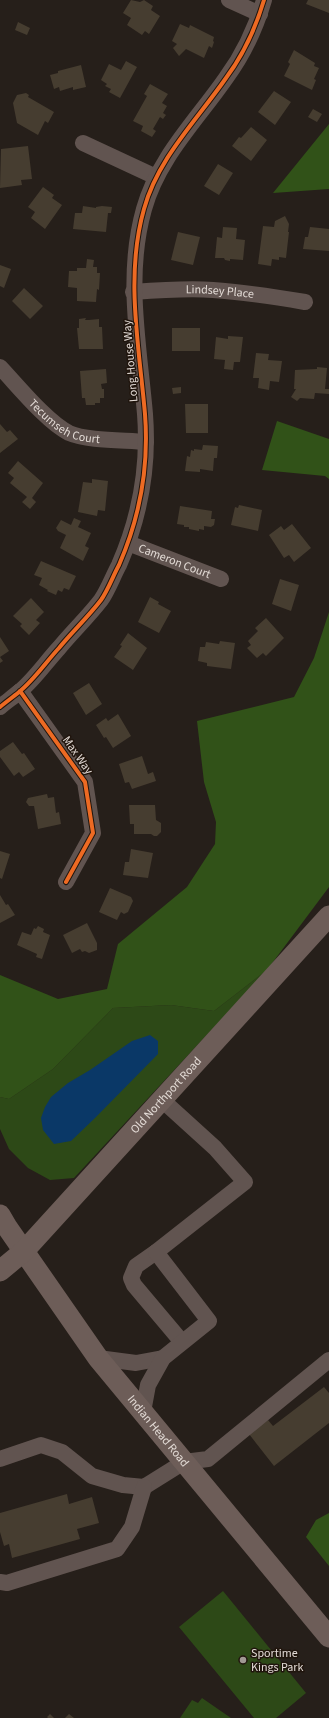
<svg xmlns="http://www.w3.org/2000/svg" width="329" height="1718" font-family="'Source Sans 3',sans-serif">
  <rect width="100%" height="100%" fill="#261f1a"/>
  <!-- green -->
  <path fill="#2d4917" d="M 267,970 L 74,1178 L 50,1180 L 28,1168 L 9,1149 L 0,1129 L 0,1097 L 9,1099 L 53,1069 L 113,1008 L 171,1005 L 214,1011 Z
    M 223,1591 L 306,1693 L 276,1718 L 254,1718 L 179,1627 Z
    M 202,1698 L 231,1718 L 180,1718 L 192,1700 L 198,1703 Z"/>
  <!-- forest -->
  <path fill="#315218" d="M 329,124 L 329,189 L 273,193 Z
    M 277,421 L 329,439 L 329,479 L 325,476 L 262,470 Z
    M 329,612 L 329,887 L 267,970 L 214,1011 L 171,1005 L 113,1008 L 53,1069 L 9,1099 L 0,1097 L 0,975 L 58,999 L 107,989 L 118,944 L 187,887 L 215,844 L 216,822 L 204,782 L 197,721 L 294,697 L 314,658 Z
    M 329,1513 L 329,1566 L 306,1537 L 316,1520 Z"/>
  <!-- water -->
  <path fill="#0a3867" d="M 150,1035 L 158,1041 L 158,1054 L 95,1118 L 71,1141 L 54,1144 L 43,1130 L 41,1118 L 45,1107 L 51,1097 L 68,1083 L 90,1070 L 132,1041 Z"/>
  <!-- building -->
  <path fill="#463d30" d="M 131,0 L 140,2 L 144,0 L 153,6 L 151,10 L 160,16 L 149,34 L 145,31 L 142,35 L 127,25 L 131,18 L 123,13 Z
    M 308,0 L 329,0 L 329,13 L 306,4 Z
    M 18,22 L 30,28 L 27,35 L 15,30 Z
    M 180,24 L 189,28 L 190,25 L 214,37 L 213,41 L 214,42 L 212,48 L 209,46 L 204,58 L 186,49 L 179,56 L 173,48 L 177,44 L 172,41 Z
    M 294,50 L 315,63 L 314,66 L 319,68 L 314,79 L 316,80 L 312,90 L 284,76 L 290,64 L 288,62 Z
    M 126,61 L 137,67 L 120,98 L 109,92 L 111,89 L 105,86 L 107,84 L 101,80 L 109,64 L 121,70 Z
    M 81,65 L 86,87 L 73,90 L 73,87 L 60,91 L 59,87 L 54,89 L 50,75 L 58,73 L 58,71 Z
    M 150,84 L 168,94 L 162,103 L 167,106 L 163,113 L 166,115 L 163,119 L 160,117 L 153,129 L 156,131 L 152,137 L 141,131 L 143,126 L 133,121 L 147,96 L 144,94 Z
    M 274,91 L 291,102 L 275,125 L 258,112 Z
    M 26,93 L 29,95 L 28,97 L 54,112 L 48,123 L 45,121 L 38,135 L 17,123 L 13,103 L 17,95 Z
    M 313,109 L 322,114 L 317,122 L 308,117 Z
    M 251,127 L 267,140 L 251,161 L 232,146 L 239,137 L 241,138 Z
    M 28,146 L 32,179 L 21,180 L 22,185 L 0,188 L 1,149 Z
    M 218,164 L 233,173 L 219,195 L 204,186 Z
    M 43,187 L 54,195 L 52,198 L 62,205 L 45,229 L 31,218 L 35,212 L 28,207 Z
    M 83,206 L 96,208 L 96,207 L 102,206 L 112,207 L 111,213 L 108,213 L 106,232 L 73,229 L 75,213 L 82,213 Z
    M 285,216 L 289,224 L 288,232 L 289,232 L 286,258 L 279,257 L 279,260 L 272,259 L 271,266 L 258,264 L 263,226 L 274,227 L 275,221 Z
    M 223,227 L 237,228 L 236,239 L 245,240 L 243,260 L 230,259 L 230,261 L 225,260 L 224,258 L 215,258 L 217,237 L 222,238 Z
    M 310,227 L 329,229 L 329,251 L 303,249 L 305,237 L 308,237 Z
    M 178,232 L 200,237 L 193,265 L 171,260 Z
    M 87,259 L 94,260 L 93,267 L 97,267 L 97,273 L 100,273 L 99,290 L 97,289 L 96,302 L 77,301 L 77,288 L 68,287 L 69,271 L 77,271 L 77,268 L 86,268 Z
    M 0,265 L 11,269 L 4,288 L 0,286 Z
    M 24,288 L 43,306 L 30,319 L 12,301 Z
    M 86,318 L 85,320 L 89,320 L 99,319 L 99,327 L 102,327 L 103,349 L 79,349 L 77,328 L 79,328 L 79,319 Z
    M 172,328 L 200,328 L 200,351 L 172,351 Z
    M 228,336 L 243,337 L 240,362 L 234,362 L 233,370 L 224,369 L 225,360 L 214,359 L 216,337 L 228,339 Z
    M 256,353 L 269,354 L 268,360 L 282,361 L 279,382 L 270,381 L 269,390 L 258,388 L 259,378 L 253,378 Z
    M 317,367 L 327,368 L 325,389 L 329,389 L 329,394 L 315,393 L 314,399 L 300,398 L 297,401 L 291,397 L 296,389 L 294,389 L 295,370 L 317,369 Z
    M 106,369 L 107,383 L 101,384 L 102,389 L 104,389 L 104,398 L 100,398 L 100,403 L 95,403 L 95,405 L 86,405 L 85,398 L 82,398 L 80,371 Z
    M 181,387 L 181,393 L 173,394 L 172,388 Z
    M 185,404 L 208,404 L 208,433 L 186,433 Z
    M 0,424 L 7,432 L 10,430 L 18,439 L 0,453 Z
    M 203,445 L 218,446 L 217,458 L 214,458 L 213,471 L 200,469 L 200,472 L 185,471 L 187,456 L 190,457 L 191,450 L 194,451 L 194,449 L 202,450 Z
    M 18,461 L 43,483 L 32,498 L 36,502 L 30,509 L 22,502 L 27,497 L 10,483 L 14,478 L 8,473 Z
    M 92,479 L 108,481 L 105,511 L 98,510 L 97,516 L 78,512 L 83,482 L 92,483 Z
    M 239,505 L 262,510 L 258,531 L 231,525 L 235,507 L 238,508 Z
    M 180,506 L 212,511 L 211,519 L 215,519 L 214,525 L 211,527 L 204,526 L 204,530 L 199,529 L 199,531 L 189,529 L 189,527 L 184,527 L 184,525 L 177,524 Z
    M 74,518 L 81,521 L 78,527 L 91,533 L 85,546 L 89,548 L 83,561 L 60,548 L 66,535 L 58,531 L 56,528 L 61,520 L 71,525 Z
    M 292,524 L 311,548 L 294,562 L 289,555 L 284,558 L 269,535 L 281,526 L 284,530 Z
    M 41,561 L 76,576 L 69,590 L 64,588 L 62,592 L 58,590 L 56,595 L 47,591 L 48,590 L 39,585 L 42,578 L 34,575 Z
    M 280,579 L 299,585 L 291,611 L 272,604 Z
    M 150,597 L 159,602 L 158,604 L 171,611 L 159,633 L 138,622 Z
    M 31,598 L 44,612 L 36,620 L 40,623 L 29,635 L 20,626 L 22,624 L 13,616 Z
    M 266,618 L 284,638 L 266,656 L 263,653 L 257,658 L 247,648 L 251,645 L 248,641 L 258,631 L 255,628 Z
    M 128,633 L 147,648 L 133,670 L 114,657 L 122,646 L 120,645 Z
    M 0,637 L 9,651 L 0,657 L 3,661 L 0,663 Z
    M 220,641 L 235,643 L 231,669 L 207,666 L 207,663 L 198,661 L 200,647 L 205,647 L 206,642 L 219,644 Z
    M 89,683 L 102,704 L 86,715 L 73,693 Z
    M 118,714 L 131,736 L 113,748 L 106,737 L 104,738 L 96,725 L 106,718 L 108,721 Z
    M 13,742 L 22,754 L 24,753 L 35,769 L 23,777 L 19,772 L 14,776 L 0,757 L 0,751 Z
    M 142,756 L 148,774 L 153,772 L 156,781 L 132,789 L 129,782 L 125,783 L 119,764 Z
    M 47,794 L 48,798 L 54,797 L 56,813 L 59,812 L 61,824 L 38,829 L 34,806 L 29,806 L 26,802 L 28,798 Z
    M 129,805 L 155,805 L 156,820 L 161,823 L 161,832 L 157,836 L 154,836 L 151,834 L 134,834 L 134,824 L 130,824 Z
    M 131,849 L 153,853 L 148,878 L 123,875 L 125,862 L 129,862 Z
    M 0,851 L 10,854 L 2,879 L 0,878 Z
    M 110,888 L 131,897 L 133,901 L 128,912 L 124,914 L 121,912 L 117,920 L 99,912 Z
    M 0,895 L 6,905 L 8,904 L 15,915 L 0,923 Z
    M 87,923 L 97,943 L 97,950 L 89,953 L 85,951 L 82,952 L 80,949 L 72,953 L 63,935 Z
    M 38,926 L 44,929 L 43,932 L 50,935 L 42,959 L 36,957 L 37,954 L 17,945 L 22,932 L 31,935 L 34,928 L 36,929 Z
    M 324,1387 L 329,1393 L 329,1423 L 274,1466 L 249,1434 L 268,1420 L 273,1426 Z
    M 67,1494 L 69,1504 L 92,1497 L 99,1523 L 77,1529 L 80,1539 L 12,1558 L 9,1544 L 4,1546 L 0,1532 L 0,1513 Z
    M 50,1714 L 54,1718 L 48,1718 L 47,1717 Z
    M 69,1714 L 74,1718 L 65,1718 Z"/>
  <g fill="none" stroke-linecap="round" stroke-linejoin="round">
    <!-- minor -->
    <g stroke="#615450" stroke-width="16">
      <path d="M 229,0 L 260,14"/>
      <path d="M 83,143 L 156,177"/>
      <path id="s1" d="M 133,292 C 160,290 187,288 213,290 C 244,292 275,297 305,302"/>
      <path id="s2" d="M 0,367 C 18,386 47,422 69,433 C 87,441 125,440 146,442"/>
      <path id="s3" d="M 128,543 L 221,579"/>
      <path d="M 20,691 L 85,782 L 93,833 L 66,882"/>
      <path d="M 0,707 C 6,702 13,697 19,692 C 34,680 46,662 59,648 C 72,632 88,617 101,600 C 108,590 113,576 119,565 C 140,517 149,466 145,414 C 139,345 125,276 144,209 C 158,158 197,120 226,78 C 243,55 256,27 264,0"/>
      <path d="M 156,1252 L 136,1266 L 131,1278 L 134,1285 L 182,1342"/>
      <path d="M 98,1358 L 136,1363 L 163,1358"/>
      <path d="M 143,1412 L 148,1385 L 163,1358 L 209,1321 L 156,1252 L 245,1182 L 215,1148 L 161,1099"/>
      <path d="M 0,1459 L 41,1445 L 62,1452 L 92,1476 L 123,1485 L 144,1487 L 184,1462 L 208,1459 L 329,1360"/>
      <path d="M 0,1582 L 7,1583 L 117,1549 L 132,1527 L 144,1487"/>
    </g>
    <!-- major -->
    <g stroke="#6d5d58" stroke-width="21">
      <path id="s4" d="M 0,1215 L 7,1227 L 98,1358 L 329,1637"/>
      <path id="s5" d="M 0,1271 L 24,1251 L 329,916"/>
    </g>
    <defs>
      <path id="cycleway" d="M 20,691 L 85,782 L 93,833 L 66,882
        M 0,707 C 6,702 13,697 19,692 C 34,680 46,662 59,648 C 72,632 88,617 101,600 C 108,590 113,576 119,565 C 140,517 149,466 145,414 C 139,345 125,276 144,209 C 158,158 197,120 226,78 C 243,55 256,27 264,0"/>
    </defs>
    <!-- cycleway casing -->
    <use href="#cycleway" stroke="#20150d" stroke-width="6"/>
    <!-- cycleway -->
    <use href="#cycleway" stroke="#ed6a23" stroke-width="4"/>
  </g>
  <!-- markers -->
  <circle fill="#a19994" stroke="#20150d" stroke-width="1.5" cx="243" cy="1660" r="4"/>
  <g text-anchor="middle" stroke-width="3" stroke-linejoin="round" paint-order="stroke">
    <!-- street labels -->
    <g font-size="12" fill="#e3dbd6" stroke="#20150d">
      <text dy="4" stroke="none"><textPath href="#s1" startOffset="87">Lindsey Place</textPath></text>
      <text transform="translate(130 361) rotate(-95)" y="4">Long House Way</text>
      <text dy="4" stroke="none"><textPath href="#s2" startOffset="87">Tecumseh Court</textPath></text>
      <text dy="4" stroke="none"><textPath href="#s3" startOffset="50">Cameron Court</textPath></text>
      <text transform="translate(78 755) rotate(55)" y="4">Max Way</text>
      <text dy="4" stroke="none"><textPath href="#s5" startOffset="242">Old Northport Road</textPath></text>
      <text dy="4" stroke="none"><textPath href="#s4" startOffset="268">Indian Head Road</textPath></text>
    </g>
    <!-- poi labels -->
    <g font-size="12" fill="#e3dbd6" stroke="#20150d" text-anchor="start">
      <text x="251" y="1657">Sportime<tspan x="251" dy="14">Kings Park</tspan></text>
    </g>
  </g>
</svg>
